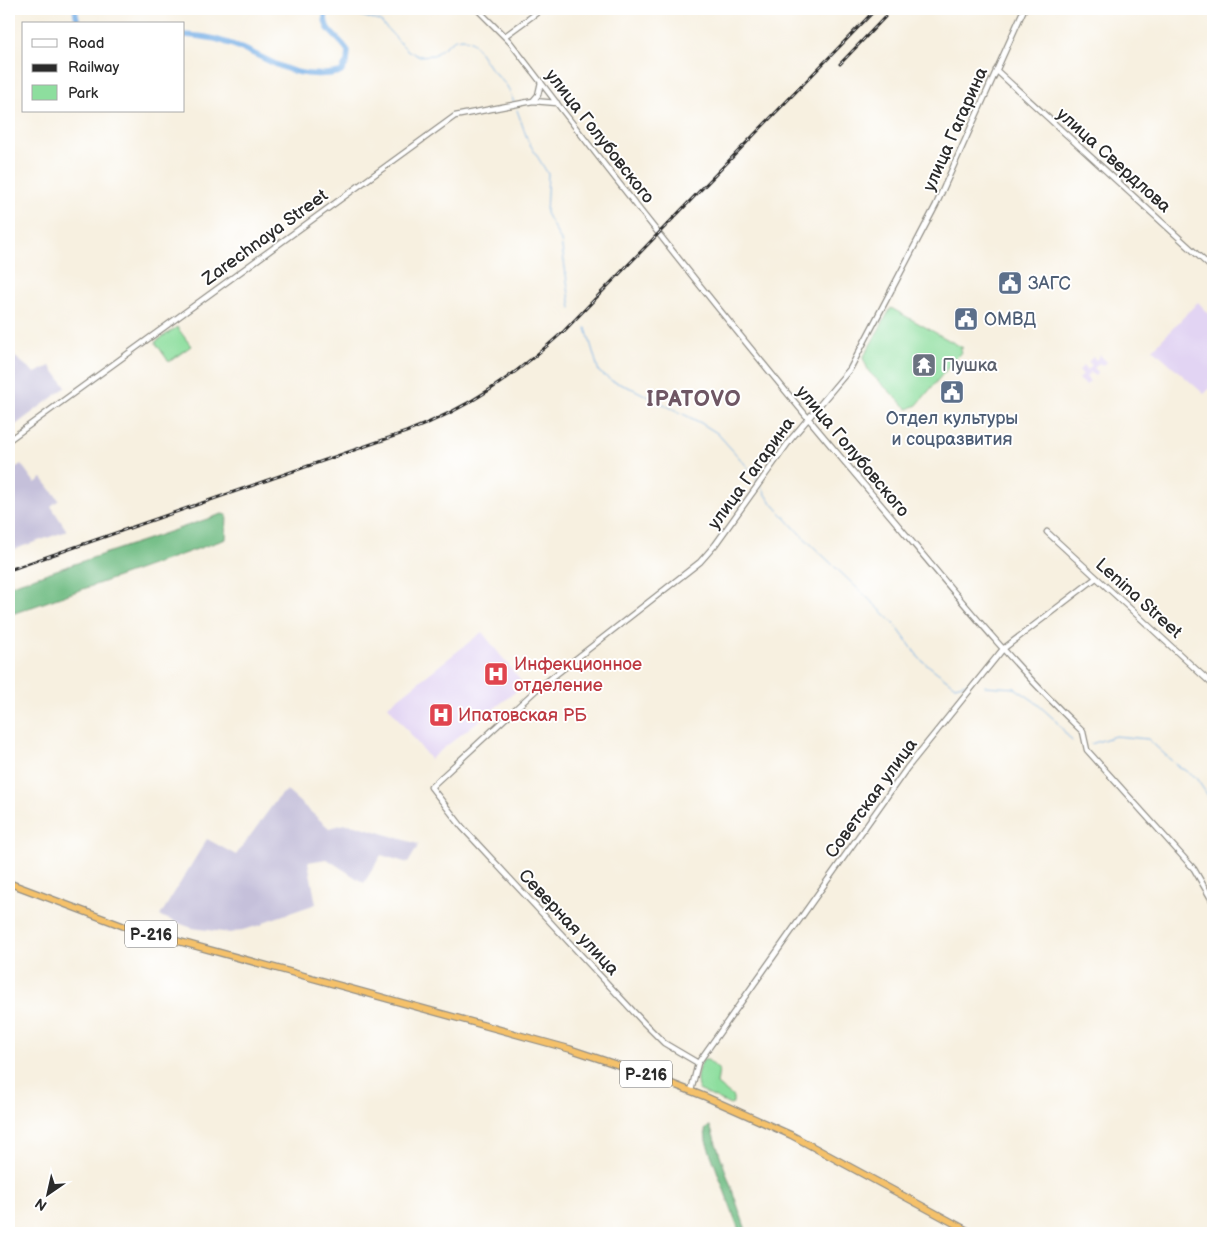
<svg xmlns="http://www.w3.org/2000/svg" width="1222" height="1242" font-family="'Balsamiq Sans',sans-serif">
  <rect width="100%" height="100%" fill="#fff"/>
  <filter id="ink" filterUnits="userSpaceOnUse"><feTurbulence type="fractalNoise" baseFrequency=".02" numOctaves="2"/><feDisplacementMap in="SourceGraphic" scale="10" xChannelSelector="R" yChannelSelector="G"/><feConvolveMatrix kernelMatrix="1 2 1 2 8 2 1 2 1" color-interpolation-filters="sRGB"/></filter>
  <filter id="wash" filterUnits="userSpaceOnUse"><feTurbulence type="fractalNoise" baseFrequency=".0096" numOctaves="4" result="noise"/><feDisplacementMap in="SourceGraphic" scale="20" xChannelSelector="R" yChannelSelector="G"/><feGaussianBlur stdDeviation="1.12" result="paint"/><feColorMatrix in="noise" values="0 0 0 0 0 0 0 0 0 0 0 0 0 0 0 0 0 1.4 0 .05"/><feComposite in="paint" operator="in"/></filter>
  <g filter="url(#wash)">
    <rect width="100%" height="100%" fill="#f7f0e0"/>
    <!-- built -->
    <path fill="#e2d4f3" d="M 1198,302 L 1213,318 L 1213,385 L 1204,394 L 1153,349 Z
      M 1100,355 L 1107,362 L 1103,366 L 1099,363 L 1094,368 L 1098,372 L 1095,376 L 1090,372 L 1086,377 L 1090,381 L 1086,385 L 1079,379 L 1083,375 L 1079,371 L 1083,366 L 1088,370 L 1092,365 L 1088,362 L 1093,357 L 1096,360 Z
      M 482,632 L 524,685 L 430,759 L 388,706 Z"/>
    <!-- industrial -->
    <path fill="#c5c0da" d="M 9,352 L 35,373 L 50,366 L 66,387 L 9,430 Z
      M 21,464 L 35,483 L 42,478 L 59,500 L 51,506 L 67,531 L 9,551 L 9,472 Z
      M 287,791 L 329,828 L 345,824 L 355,825 L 418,844 L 417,848 L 408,863 L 381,855 L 364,883 L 327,859 L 308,862 L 316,904 L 266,921 L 261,925 L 231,933 L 192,928 L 160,916 L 207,839 L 236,855 L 280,795 Z"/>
    <!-- green -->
    <path fill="#8dde9e" stroke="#5c8464" d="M 891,308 L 963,348 L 960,349 L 962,351 L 917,405 L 908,409 L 869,372 L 863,358 Z
      M 177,327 L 191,346 L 169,362 L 155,342 Z
      M 703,1060 L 708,1060 L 719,1070 L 717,1084 L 733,1097 L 733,1104 L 730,1105 L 699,1090 C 695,1080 697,1069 703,1060 Z"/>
    <!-- forest -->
    <path fill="#72bd85" stroke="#4e7458" d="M 222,514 L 227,515 L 226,539 L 9,615 L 9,586 Z
      M 709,1126 L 710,1126 L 747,1233 L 740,1233 L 706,1141 L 705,1130 Z"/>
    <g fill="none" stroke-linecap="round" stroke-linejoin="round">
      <!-- stream -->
      <path stroke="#74aee5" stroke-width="1" d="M 347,9 L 354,14 L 380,21 L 407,50 L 418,56 L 434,55 L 455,39 L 463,38 L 473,42 L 490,68 L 507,86 L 514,102
        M 517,110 L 528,141 L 548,174 L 546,213 L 561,241 L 571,308
        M 586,328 L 599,372 L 612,381 L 633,389 L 701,423 L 717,433 L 753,473 L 770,501 L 799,533 L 893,622 L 920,659 L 955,686 L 971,682
        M 985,686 L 1015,688 L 1034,701 L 1055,720 L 1072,741
        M 1091,744 L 1115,736 L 1148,739 L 1174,763 L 1196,778 L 1213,803"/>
      <!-- river -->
      <path stroke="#74aee5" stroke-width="5.5" d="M 75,9 L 78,24
        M 184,35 C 198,36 212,37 225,42 C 271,56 288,83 341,72 L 347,62 L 348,51 C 337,33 321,33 326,9"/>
    </g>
  </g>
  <g filter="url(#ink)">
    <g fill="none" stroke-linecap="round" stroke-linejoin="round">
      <defs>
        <path id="tertiary" d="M 477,9 L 510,42 C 625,193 742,341 865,486 C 936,569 1004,657 1083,732 L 1087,750 L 1194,869 L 1213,902
          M 505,36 L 542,9
          M 996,70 L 1213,269
          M 533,101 L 538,95 L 541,82
          M 9,440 L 455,116 L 533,101 L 557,103
          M 1047,532 L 1213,685
          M 698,1063 L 664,1043 L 644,1023 L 462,827 L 431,787 L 536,690 L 700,562 L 715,545 L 791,439 L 850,369 L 936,205 L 1024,9
          M 691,1091 L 698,1063 L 907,768 L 1003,649 L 1096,578"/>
        <path id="trunk" d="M 9,883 L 123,926 L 570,1049 L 657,1078 L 706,1097 L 791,1135 L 972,1233"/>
      </defs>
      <!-- tertiary casing -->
      <use href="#tertiary" stroke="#918e86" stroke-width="7"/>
      <!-- trunk casing -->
      <use href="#trunk" stroke="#918e86" stroke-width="8"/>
      <!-- tertiary -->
      <use href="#tertiary" stroke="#fff" stroke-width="4.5"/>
      <!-- trunk -->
      <use href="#trunk" stroke="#f5c16b" stroke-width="5.5"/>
      <defs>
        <path id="rail" d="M 840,64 L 885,17
          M 9,570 L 406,432 C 471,407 513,377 564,331 L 876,9"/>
      </defs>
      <!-- rail casing -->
      <use href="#rail" stroke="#2b2b2b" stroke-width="3"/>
      <!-- rail -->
      <use href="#rail" stroke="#fff" stroke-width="1" stroke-dasharray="4" stroke-linecap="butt"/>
    </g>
  </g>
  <!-- icons -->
  <defs>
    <symbol id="civic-square" viewBox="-11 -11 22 22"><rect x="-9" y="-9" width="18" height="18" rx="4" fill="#5c6f8a" stroke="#fff"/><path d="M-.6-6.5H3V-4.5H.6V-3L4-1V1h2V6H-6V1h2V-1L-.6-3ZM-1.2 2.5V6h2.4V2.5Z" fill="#fff"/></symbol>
    <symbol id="temple-square" viewBox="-11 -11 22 22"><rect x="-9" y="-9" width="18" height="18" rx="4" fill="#6b7280" stroke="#fff"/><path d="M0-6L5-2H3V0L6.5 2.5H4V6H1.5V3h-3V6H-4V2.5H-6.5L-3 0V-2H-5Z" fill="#fff"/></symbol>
    <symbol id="hospital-square" viewBox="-11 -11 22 22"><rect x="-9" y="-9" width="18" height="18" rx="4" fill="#e0444e" stroke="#fff"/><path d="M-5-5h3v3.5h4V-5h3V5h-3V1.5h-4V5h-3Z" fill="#fff"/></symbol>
  </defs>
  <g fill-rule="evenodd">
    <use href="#civic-square" x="996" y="269" width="28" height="28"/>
    <use href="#civic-square" x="952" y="305" width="28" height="28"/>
    <use href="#temple-square" x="910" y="351" width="28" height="28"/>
    <use href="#civic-square" x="938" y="378" width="28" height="28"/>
    <use href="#hospital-square" x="482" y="660" width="28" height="28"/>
    <use href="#hospital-square" x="427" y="701" width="28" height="28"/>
  </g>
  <g text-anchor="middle" stroke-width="4" stroke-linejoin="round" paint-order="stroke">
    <!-- shield labels -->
    <g fill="#fff" stroke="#6b6b6b" stroke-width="1">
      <rect x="125" y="920.5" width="52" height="27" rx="4"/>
      <rect x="620" y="1060.5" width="52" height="27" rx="4"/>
    </g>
    <g font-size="16" font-weight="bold" fill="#2b2b2b">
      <text x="151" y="940">Р-216</text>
      <text x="646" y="1080">Р-216</text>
    </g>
    <!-- street labels -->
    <g font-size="18" fill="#2b2b2b" stroke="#fff">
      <text transform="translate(955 129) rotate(-66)" y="6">улица Гагарина</text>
      <text transform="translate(600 136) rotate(52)" y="6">улица Голубовского</text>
      <text transform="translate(1114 160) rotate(42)" y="6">улица Свердлова</text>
      <text transform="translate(265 237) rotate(-36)" y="6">Zarechnaya Street</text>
      <text transform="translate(853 451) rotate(50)" y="6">улица Голубовского</text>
      <text transform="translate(751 473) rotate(-54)" y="6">улица Гагарина</text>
      <text transform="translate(1139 598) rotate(42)" y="6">Lenina Street</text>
      <text transform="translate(871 798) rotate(-54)" y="6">Советская улица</text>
      <text transform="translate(569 922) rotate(47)" y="6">Северная улица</text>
    </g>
    <!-- service labels -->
    <g font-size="18" fill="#4e5e75" stroke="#fff" text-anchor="start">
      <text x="1028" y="289">ЗАГС</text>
      <text x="984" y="325">ОМВД</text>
      <text x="952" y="424" text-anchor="middle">Отдел культуры<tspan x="952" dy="21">и соцразвития</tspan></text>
    </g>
    <!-- worship labels -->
    <g font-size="18" fill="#5b616d" stroke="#fff" text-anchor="start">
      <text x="942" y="371">Пушка</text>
    </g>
    <!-- health labels -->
    <g font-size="18" fill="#be3a42" stroke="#fff" text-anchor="start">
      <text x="514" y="670">Инфекционное<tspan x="514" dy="21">отделение</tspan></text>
      <text x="458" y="721">Ипатовская РБ</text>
    </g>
    <!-- district labels -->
    <g font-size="22" font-weight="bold" letter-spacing="1" fill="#6f5764" stroke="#fff">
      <text x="694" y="406">IPATOVO</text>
    </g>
  </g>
  <!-- margin -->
  <rect width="1222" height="1242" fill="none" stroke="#fff" stroke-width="30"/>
  <!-- legend -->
  <rect x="22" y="22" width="162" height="90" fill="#ffffff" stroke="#aaaaaa"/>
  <rect x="32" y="39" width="25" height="8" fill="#ffffff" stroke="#aaaaaa"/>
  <text x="68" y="48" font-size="15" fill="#2b2b2b">Road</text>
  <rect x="32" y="64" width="25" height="8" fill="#2b2b2b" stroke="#aaaaaa"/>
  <text x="68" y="72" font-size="15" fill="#2b2b2b">Railway</text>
  <rect x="32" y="85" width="25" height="15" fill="#8dde9e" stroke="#aaaaaa"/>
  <text x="68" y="98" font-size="15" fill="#2b2b2b">Park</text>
  <!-- north arrow -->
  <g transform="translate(48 1194) rotate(214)" stroke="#ffffff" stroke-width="4" paint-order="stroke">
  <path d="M0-4L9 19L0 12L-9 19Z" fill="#2b2b2b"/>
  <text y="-8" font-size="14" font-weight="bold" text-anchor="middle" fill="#2b2b2b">N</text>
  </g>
</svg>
